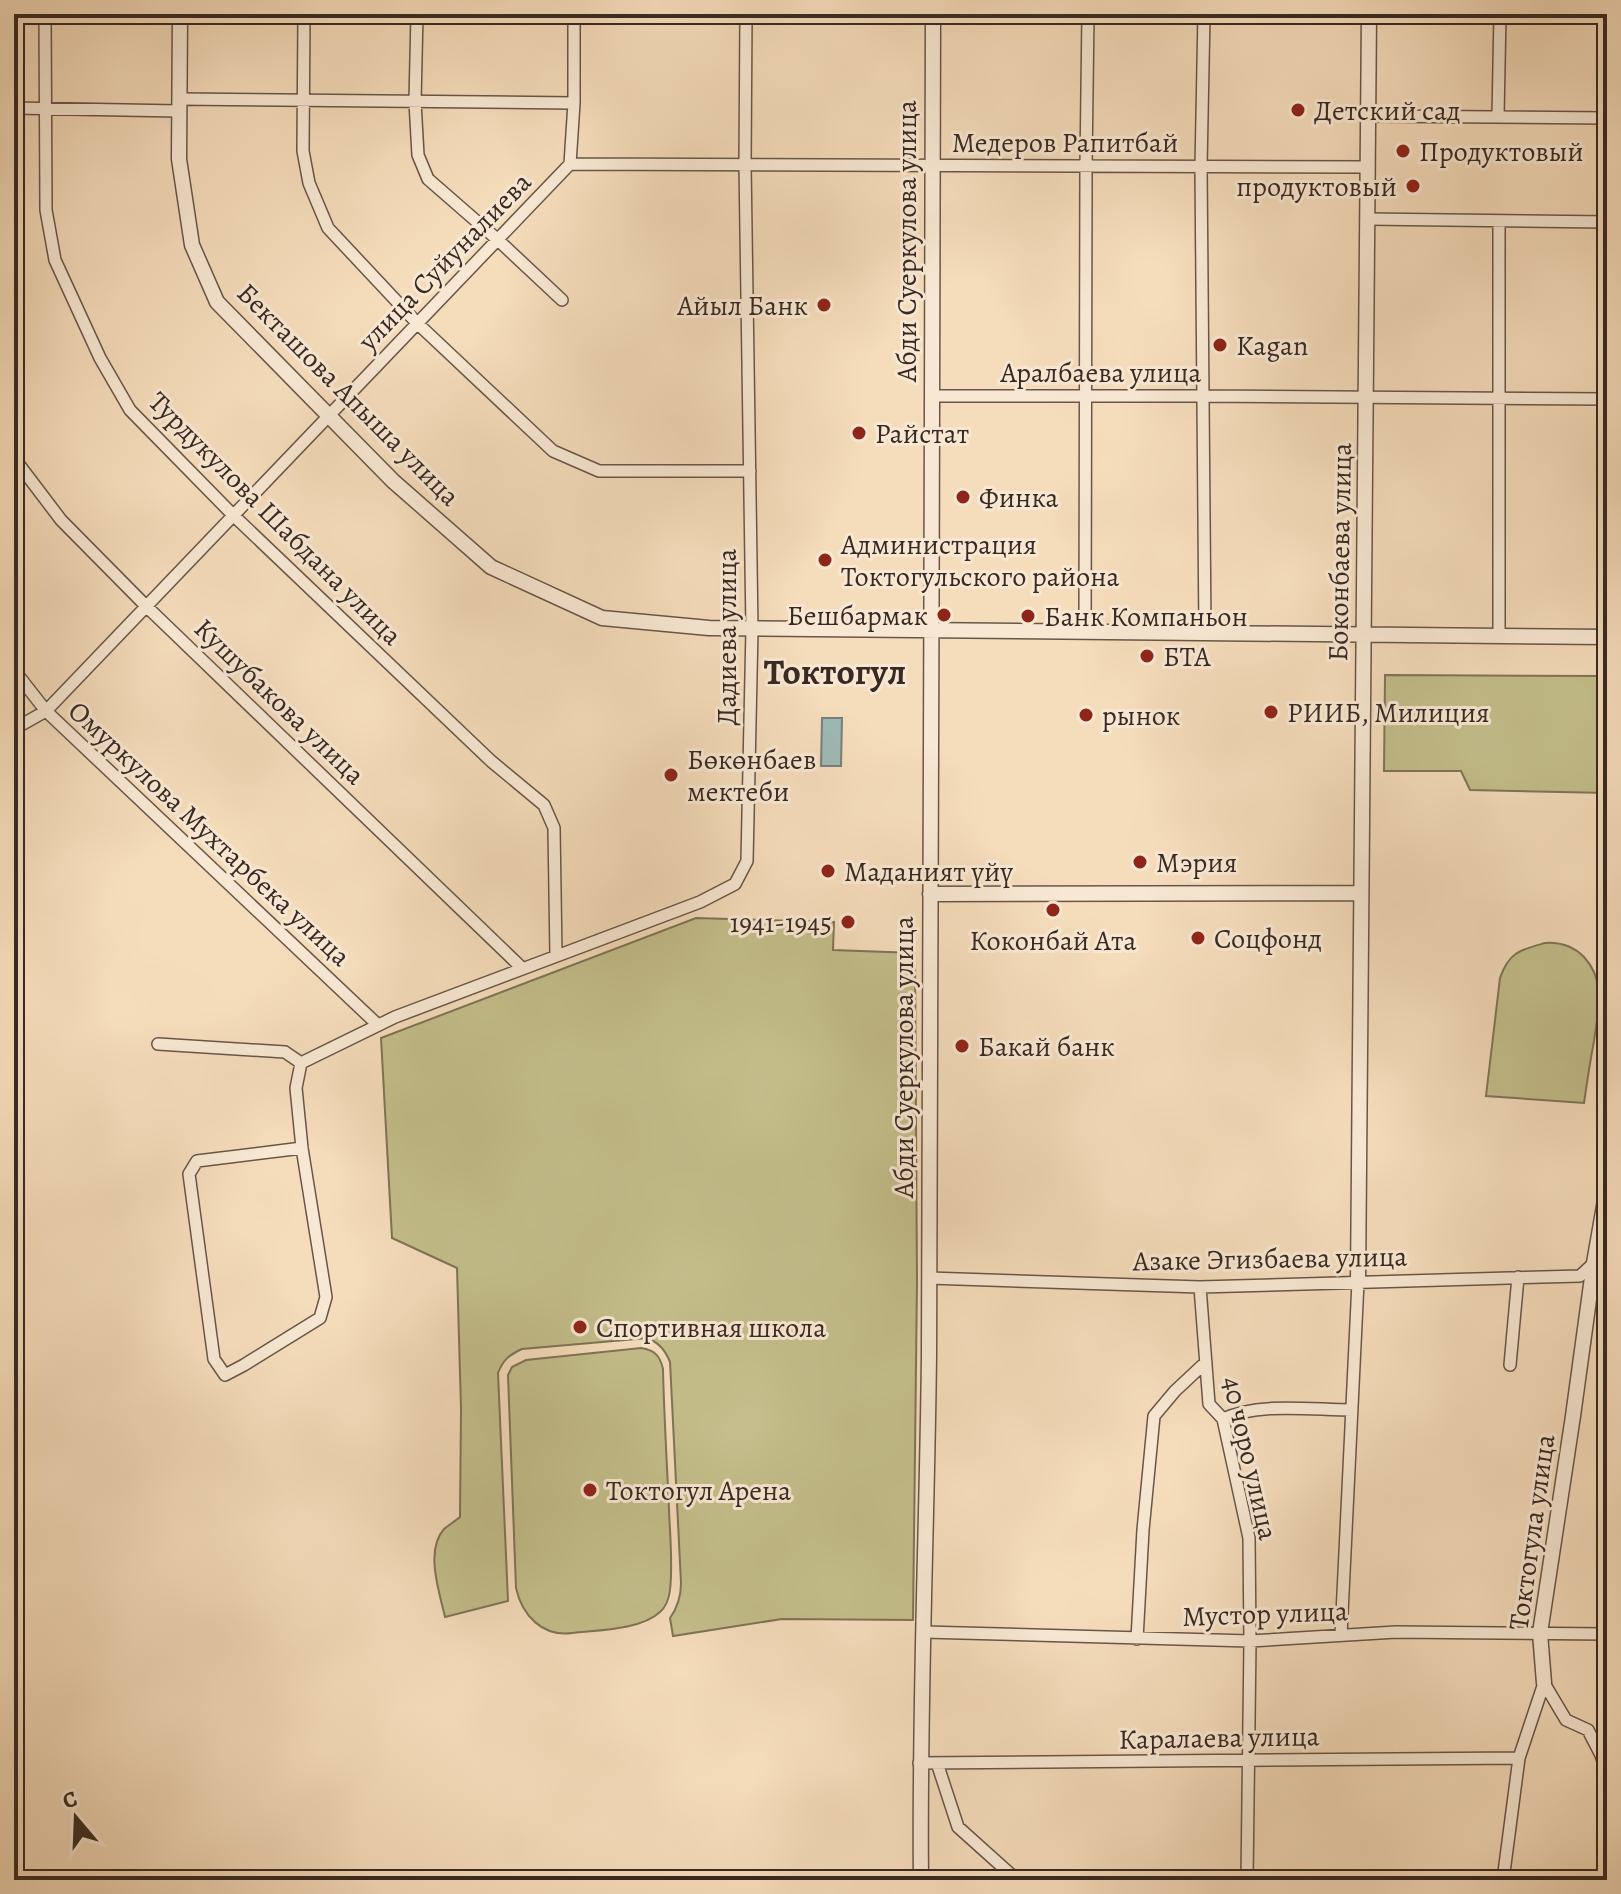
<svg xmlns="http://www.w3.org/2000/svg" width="1621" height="1894" font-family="Alegreya,serif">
  <rect width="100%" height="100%" fill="#f5dcbb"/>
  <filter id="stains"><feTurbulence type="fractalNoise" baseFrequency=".0025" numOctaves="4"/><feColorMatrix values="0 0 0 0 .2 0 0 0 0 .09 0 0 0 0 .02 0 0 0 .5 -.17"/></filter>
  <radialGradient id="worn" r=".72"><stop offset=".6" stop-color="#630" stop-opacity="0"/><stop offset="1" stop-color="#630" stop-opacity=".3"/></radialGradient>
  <!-- green -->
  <path fill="#c3be8b" stroke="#7e7457" stroke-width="2" d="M 1385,675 L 1607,676 L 1607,793 L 1470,790 L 1461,771 L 1384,771 Z
    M 696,918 L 834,922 L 833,950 L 915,953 L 917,1282 L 913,1620 L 782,1619 L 673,1636 L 670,1618 C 678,1607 681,1597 681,1583 L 670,1362 C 665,1350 660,1344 648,1338 L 522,1349 C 509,1355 503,1360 498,1373 L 508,1601 L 445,1617 C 439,1591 425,1550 444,1529 C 449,1525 455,1521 460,1517 L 461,1408 L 457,1268 L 392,1238 L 381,1038 Z
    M 1545,943 C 1560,942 1573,946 1584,957 C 1607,982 1598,1011 1594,1041 C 1590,1062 1587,1082 1584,1103 L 1486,1096 L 1500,978 C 1509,952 1520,950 1545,943 Z
    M 641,1348 C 655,1350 660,1356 663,1369 C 664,1416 667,1463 669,1510 C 670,1536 673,1564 670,1590 C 669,1598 667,1606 660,1612 C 641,1630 597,1630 572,1633 C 542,1637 522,1615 516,1588 L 508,1375 L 512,1367 L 526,1360 Z
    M 733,1872 L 816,1878 L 817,1880 L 723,1880 Z"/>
  <!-- water -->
  <path fill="#9dbab5" stroke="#75807b" stroke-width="2" d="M 822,718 L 842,718 L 841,766 L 821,766 Z"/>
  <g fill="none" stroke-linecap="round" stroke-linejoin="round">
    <defs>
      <path id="minor" d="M 45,14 L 46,210 L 55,260 L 100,358 L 130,410 L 233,515 L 491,761 L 544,805 L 554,828 L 556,956
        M 304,14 L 303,151 L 309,183 L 328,228 L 417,323 L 553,451 L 599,471 L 750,471
        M 417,14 L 415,102 L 418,155 L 428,179 L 498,240 L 562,300
        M 1204,14 L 1201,167 L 1205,633
        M 179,99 L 574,103
        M 14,108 L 179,111
        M 1369,116 L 1607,118
        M 1498,116 L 1500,14
        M 570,164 L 1368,167
        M 570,164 L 574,103 L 574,14
        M 1368,219 L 1607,222
        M 932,396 L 1202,396 L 1607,399
        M 14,458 L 61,520 L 146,606 L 523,969
        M 1085,632 L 1086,166 L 1088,14
        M 1499,636 L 1499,221
        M 14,670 L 46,711 L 378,1025
        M 14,729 L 46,711 L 570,164
        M 158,1044 L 285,1052 L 301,1063
        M 301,1063 L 395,1017 L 700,902 L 735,884 L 747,861 L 752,629 L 745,164 L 746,14
        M 301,1063 L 296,1088 L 302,1148 L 326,1297 L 320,1318 L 244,1365 L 225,1375 L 214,1359 L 189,1174 L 197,1161 L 302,1148
        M 929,1278 L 1200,1287 L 1580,1276 L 1594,1263 L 1607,1263
        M 1200,1287 L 1209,1404 L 1223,1419 L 1249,1538 L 1250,1641 L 1247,1880
        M 1510,1365 L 1518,1277
        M 1223,1419 C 1259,1402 1312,1410 1352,1410
        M 924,1632 L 1250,1641 L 1396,1632 L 1607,1634
        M 1341,1635 L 1358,1282
        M 1137,1639 L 1143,1530 L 1154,1416 L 1175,1391 L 1206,1362
        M 1544,1683 L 1566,1720 L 1588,1730 L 1601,1755 L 1607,1773
        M 919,1763 L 1519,1758
        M 937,1763 L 958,1827 L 1017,1880
        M 1310,1880 L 1503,1878
        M 1503,1880 L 1519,1758 L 1544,1683"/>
      <path id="tertiary" d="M 180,14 L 179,159 L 192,245 L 217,302 L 393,481 L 491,567 L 602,618 L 709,628 L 1607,637
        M 930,894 L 1361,893
        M 1358,1282 L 1369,14
        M 1544,1683 L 1540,1633 L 1573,1416 L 1594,1263 L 1607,1189
        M 921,1880 C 919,1705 927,1530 929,1355 C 932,908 931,461 933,14"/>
    </defs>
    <!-- minor casing -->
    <use href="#minor" stroke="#685649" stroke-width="14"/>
    <!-- tertiary casing -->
    <use href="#tertiary" stroke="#685649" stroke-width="17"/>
    <!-- minor -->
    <use href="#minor" stroke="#f8e8d3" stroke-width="11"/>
    <!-- tertiary -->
    <use href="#tertiary" stroke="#f8e8d3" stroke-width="14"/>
  </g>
  <!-- markers -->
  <g fill="#8f2418" stroke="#f8e8d3" stroke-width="3">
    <circle cx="1298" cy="110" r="8"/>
    <circle cx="1403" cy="151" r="8"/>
    <circle cx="1413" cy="186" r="8"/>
    <circle cx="824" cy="305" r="8"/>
    <circle cx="1220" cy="345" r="8"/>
    <circle cx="859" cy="433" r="8"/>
    <circle cx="963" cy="497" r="8"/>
    <circle cx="825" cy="560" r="8"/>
    <circle cx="944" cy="615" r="8"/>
    <circle cx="1028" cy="616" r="8"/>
    <circle cx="1147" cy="656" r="8"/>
    <circle cx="1271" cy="712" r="8"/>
    <circle cx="1086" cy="715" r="8"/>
    <circle cx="671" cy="775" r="8"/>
    <circle cx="1140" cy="862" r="8"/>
    <circle cx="828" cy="871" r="8"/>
    <circle cx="1053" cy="910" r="8"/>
    <circle cx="848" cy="922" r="8"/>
    <circle cx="1198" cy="938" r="8"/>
    <circle cx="962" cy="1046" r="8"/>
    <circle cx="580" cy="1327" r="8"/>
    <circle cx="590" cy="1490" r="8"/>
  </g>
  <g text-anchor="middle" stroke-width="6" stroke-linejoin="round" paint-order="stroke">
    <!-- poi labels -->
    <g font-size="28" fill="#392923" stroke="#f8e8d3" text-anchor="start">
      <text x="1314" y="120">Детский сад</text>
      <text x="1419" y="161">Продуктовый</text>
      <text x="1397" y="196" text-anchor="end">продуктовый</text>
      <text x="808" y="315" text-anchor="end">Айыл Банк</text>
      <text x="1236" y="355">Kagan</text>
      <text x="875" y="443">Райстат</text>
      <text x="979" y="507">Финка</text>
      <text x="841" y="554">Администрация<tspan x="841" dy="32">Токтогульского района</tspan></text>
      <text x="928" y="625" text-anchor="end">Бешбармак</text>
      <text x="1044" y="626">Банк Компаньон</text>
      <text x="1163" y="666">БТА</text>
      <text x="1287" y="722">РИИБ, Милиция</text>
      <text x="1102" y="725">рынок</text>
      <text x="687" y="769">Бөкөнбаев<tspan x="687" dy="32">мектеби</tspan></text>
      <text x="1156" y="872">Мэрия</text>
      <text x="844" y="881">Маданият үйү</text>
      <text x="832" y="932" text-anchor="end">1941-1945</text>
      <text x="1214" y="948">Соцфонд</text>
      <text x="1053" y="950" text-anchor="middle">Коконбай Ата</text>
      <text x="978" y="1056">Бакай банк</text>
      <text x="596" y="1337">Спортивная школа</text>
      <text x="606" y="1500">Токтогул Арена</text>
    </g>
    <!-- street labels -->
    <g font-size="28" fill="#392923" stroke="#f8e8d3">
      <text x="1065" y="152">Медеров Рапитбай</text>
      <text transform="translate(906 241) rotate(-90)" y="10">Абди Суеркулова улица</text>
      <text transform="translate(444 261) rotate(-46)" y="10">улица Суйуналиева</text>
      <text x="1101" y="382">Аралбаева улица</text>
      <text transform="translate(349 394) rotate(45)" y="10">Бекташова Апыша улица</text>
      <text transform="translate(276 518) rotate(45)" y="10">Турдукулова Шабдана улица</text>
      <text transform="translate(1339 552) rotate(-89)" y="10">Боконбаева улица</text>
      <text transform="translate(726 637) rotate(-90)" y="10">Дадиева улица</text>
      <text transform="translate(280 701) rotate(44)" y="10">Кушубакова улица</text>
      <text transform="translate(210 833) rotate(43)" y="10">Омуркулова Мухтарбека улица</text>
      <text transform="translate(903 1057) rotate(-90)" y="10">Абди Суеркулова улица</text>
      <text transform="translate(1270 1258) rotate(-1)" y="10">Азаке Эгизбаева улица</text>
      <text transform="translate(1251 1458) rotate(77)" y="10">40 чоро улица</text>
      <text transform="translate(1531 1532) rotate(-82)" y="10">Токтогула улица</text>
      <text transform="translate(1265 1613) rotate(-2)" y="10">Мустор улица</text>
      <text transform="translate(1219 1737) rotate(-1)" y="10">Каралаева улица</text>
    </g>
    <!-- district labels -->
    <g font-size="36" font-weight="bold" fill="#392923" stroke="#f8e8d3">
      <text x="835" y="684">Токтогул</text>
    </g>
  </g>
  <!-- margin -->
  <rect width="1621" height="1894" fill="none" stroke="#f5dcbb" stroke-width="48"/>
  <rect x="16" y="16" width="1589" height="1862" fill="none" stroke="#392923" stroke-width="4"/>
  <rect x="24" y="24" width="1573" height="1846" fill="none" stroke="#392923" stroke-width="2"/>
  <!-- north arrow -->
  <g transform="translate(76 1818) rotate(341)" stroke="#f8e8d3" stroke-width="6" paint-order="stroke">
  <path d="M0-6L14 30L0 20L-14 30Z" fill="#392923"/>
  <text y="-12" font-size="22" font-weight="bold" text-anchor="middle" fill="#392923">С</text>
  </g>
  <rect width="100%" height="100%" filter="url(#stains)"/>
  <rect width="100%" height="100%" fill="url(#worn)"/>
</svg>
